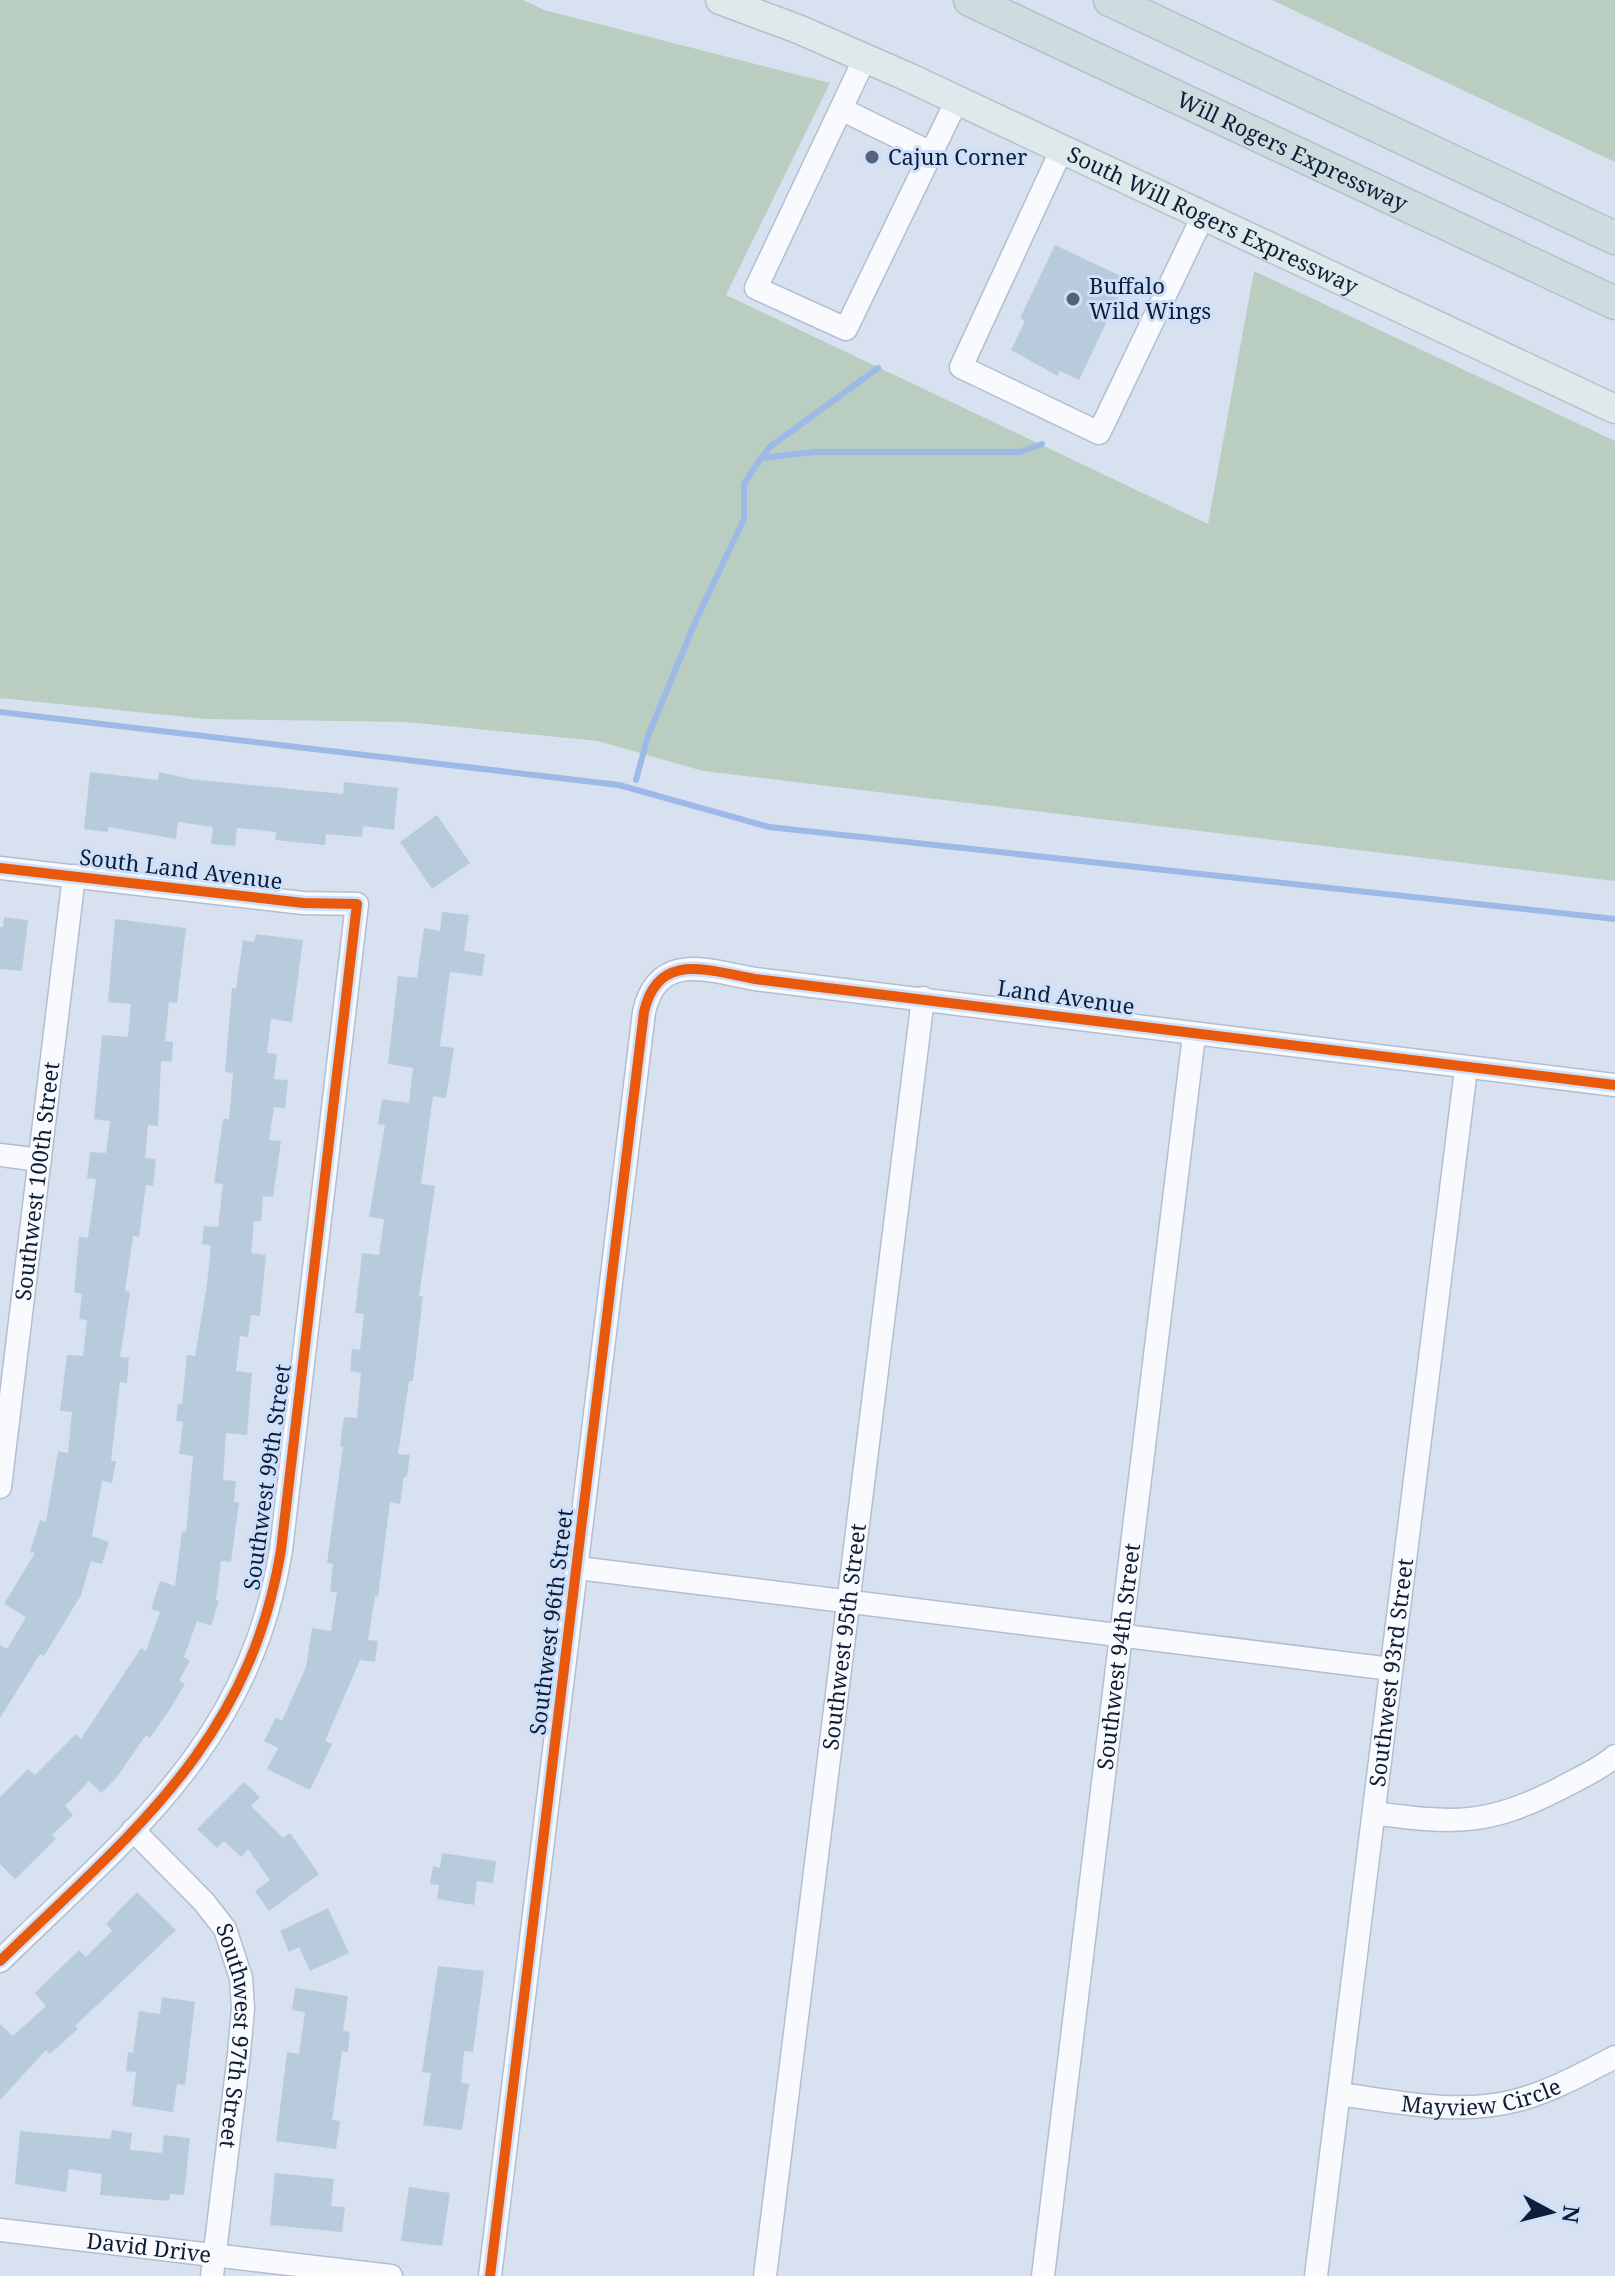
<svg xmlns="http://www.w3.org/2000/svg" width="1615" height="2276" font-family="'Noto Serif',serif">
  <rect width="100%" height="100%" fill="#d8e1f0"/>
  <!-- green -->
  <path fill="#b9cec0" d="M 0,0 L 523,0 L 544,10 L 830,83 L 726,295 L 1208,524 L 1254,271 L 1615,441 L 1615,881 L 703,771 L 598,741 L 407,722 L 206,719 L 0,698 Z
    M 1272,0 L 1615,0 L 1615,162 Z"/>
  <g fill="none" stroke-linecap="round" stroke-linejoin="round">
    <!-- stream -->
    <path stroke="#9cb9e7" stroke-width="6" d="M 761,458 L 771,446 L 878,368
      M 0,712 L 619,785 L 769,827 L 1615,919
      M 636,780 L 648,736 L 696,620 L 744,519 L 744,484 L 761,458 L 814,452 L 1020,452 L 1042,444"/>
  </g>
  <!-- building -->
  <path fill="#b8cbdc" d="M 1055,245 L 1127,279 L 1079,380 L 1060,371 L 1058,376 L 1011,350 L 1025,321 L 1020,318 Z
    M 90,772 L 158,780 L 159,772 L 190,779 L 343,794 L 344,782 L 398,788 L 394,830 L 363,826 L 362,837 L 326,834 L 325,845 L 275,840 L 276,832 L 237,828 L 235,846 L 211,844 L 213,827 L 178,822 L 176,839 L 108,827 L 108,832 L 84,829 Z
    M 437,815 L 470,863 L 432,889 L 400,842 Z
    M 442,912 L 469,915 L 464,951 L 485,954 L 482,976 L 450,972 L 440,1046 L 454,1048 L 446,1098 L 433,1096 L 421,1184 L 435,1186 L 419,1296 L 423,1296 L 413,1381 L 409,1381 L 398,1454 L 410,1455 L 407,1477 L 404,1477 L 400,1504 L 390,1502 L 378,1597 L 375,1596 L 368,1640 L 378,1641 L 375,1662 L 360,1660 L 325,1741 L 332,1744 L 310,1790 L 267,1769 L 278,1748 L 264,1741 L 276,1717 L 282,1721 L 306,1667 L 312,1628 L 331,1631 L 337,1592 L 330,1592 L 333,1564 L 327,1563 L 343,1447 L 340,1446 L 344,1417 L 357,1418 L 361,1373 L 350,1371 L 352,1349 L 360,1350 L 364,1314 L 355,1313 L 360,1272 L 362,1253 L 379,1255 L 384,1219 L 369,1217 L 385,1125 L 378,1124 L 382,1099 L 409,1103 L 413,1068 L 388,1064 L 398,976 L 417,978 L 424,928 L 440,931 Z
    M 4,917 L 28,920 L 22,971 L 0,969 L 0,927 L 3,927 Z
    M 115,919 L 186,928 L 177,1003 L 169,1002 L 165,1041 L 173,1042 L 172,1062 L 161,1061 L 158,1126 L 148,1125 L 145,1158 L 156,1159 L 153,1186 L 146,1185 L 139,1237 L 133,1236 L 125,1291 L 130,1292 L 120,1357 L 129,1358 L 127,1383 L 120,1382 L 111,1461 L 116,1461 L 112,1483 L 102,1481 L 92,1536 L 109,1542 L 102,1564 L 91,1561 L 81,1595 L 44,1656 L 40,1654 L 0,1718 L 0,1645 L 7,1649 L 26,1617 L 4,1604 L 35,1553 L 30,1552 L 40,1520 L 46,1522 L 58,1451 L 68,1453 L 72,1412 L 60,1411 L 67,1355 L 83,1356 L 87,1320 L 79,1319 L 82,1294 L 74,1292 L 79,1237 L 88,1238 L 96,1179 L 87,1178 L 90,1152 L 106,1153 L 110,1121 L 94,1119 L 102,1035 L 128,1037 L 131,1004 L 108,1002 Z
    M 256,934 L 303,940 L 292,1022 L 271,1019 L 267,1053 L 277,1054 L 274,1079 L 288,1080 L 285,1108 L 274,1107 L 269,1140 L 281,1141 L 273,1197 L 263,1196 L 261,1221 L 254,1221 L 251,1253 L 266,1255 L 260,1316 L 251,1315 L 248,1337 L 240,1336 L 236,1371 L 252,1373 L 247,1435 L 226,1433 L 223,1480 L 236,1481 L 234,1502 L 239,1502 L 231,1562 L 221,1561 L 216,1600 L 219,1601 L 211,1626 L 197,1621 L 184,1657 L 190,1661 L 179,1680 L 185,1684 L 170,1709 L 150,1738 L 146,1735 L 117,1777 L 101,1793 L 89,1781 L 65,1806 L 73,1815 L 52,1835 L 56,1839 L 15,1879 L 0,1864 L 0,1797 L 28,1769 L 35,1775 L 76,1734 L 81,1739 L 141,1648 L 146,1651 L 160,1612 L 151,1609 L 160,1581 L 175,1586 L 182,1531 L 186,1532 L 193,1456 L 179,1454 L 183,1422 L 176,1421 L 178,1403 L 182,1404 L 187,1355 L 195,1356 L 207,1284 L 211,1245 L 202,1244 L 204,1226 L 218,1227 L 223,1184 L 214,1183 L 223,1119 L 229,1119 L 233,1073 L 225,1072 L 232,988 L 236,989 L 243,940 L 254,942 Z
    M 244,1782 L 260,1797 L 251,1806 L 283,1838 L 290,1833 L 319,1874 L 269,1911 L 255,1891 L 270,1880 L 248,1849 L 241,1857 L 224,1841 L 217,1848 L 197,1829 Z
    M 442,1853 L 496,1861 L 493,1883 L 477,1881 L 474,1905 L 437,1899 L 439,1885 L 430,1884 L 433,1866 L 440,1868 Z
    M 137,1892 L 176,1930 L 75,2026 L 78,2029 L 50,2054 L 46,2050 L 0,2100 L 0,2024 L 13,2036 L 46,2006 L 35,1993 L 79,1950 L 86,1957 L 112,1931 L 106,1924 Z
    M 328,1908 L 349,1953 L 310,1971 L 299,1947 L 289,1952 L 280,1931 Z
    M 438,1966 L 484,1971 L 473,2052 L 464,2051 L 461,2083 L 469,2084 L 462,2130 L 423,2125 L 431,2073 L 422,2072 Z
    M 295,1988 L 348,1996 L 343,2031 L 350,2032 L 348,2052 L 342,2051 L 332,2120 L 340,2121 L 336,2149 L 276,2141 L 287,2052 L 299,2054 L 305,2012 L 292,2010 Z
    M 162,1997 L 195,2002 L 185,2085 L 177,2084 L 173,2112 L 132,2106 L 136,2072 L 126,2071 L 128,2052 L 133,2053 L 139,2011 L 160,2014 Z
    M 112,2130 L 132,2133 L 130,2150 L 162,2153 L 164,2135 L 190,2138 L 184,2195 L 170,2194 L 169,2201 L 100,2195 L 102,2174 L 69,2169 L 66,2192 L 15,2184 L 20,2131 L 110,2139 Z
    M 275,2173 L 334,2179 L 331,2206 L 345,2207 L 342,2232 L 270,2225 Z
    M 409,2187 L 450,2193 L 442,2246 L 401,2241 Z"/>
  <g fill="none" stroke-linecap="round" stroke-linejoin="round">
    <defs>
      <g id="minor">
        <path d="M 865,58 L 756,288 L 846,329 L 957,100"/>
        <path d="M 841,109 L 931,153"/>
        <path d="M 1061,151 L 961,367 L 1099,433 L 1203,216"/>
        <path d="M 0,868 L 303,903 L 357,904 L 281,1550 C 249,1743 132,1832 0,1961"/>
        <path d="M 0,1155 L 40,1160"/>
        <path id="s1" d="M 0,1487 L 74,876"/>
        <path d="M 578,1568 L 1391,1669"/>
        <path d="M 1374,1813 C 1454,1824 1487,1826 1561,1788 C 1579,1778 1599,1770 1615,1756"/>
        <path id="s2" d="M 133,1830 L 204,1902 L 225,1929 L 241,1978 L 243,2008 L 239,2054 L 212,2276"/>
        <path id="s3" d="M 1339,2094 C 1398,2102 1459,2116 1518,2100 C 1552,2091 1584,2073 1615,2057"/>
        <path id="s4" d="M 0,2230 L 391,2276"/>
        <path d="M 490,2276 L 644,1012 C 658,950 709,971 755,979 L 1615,1085"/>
        <path id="s5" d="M 765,2276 L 923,998"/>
        <path id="s6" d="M 1043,2276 L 1194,1035"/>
        <path id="s7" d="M 1316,2276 L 1466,1069"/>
      </g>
      <g id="major">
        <path id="s8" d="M 720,0 L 798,29 L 908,77 L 1615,409"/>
      </g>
      <g id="highway">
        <path id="s9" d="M 970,0 L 1615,303"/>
        <path d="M 1110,0 L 1615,238"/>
      </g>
    </defs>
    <!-- minor casing -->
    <use href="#minor" stroke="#b2bed1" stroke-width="25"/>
    <!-- major casing -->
    <use href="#major" stroke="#b7bfca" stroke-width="31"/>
    <!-- highway casing -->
    <use href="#highway" stroke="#b7bfca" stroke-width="35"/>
    <!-- minor -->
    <use href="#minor" stroke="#f9fafd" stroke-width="22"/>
    <!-- major -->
    <use href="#major" stroke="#dee9eb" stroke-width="28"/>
    <!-- highway -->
    <use href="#highway" stroke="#ccdcdf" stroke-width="32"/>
    <defs>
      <path id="cycleway" d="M 0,868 L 303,903 L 357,904 L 281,1550 C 249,1743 132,1832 0,1961
        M 490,2276 L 644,1012 C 658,950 709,971 755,979 L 1615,1085"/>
    </defs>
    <!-- cycleway casing -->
    <use href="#cycleway" stroke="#cddffa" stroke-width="15"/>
    <!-- cycleway -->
    <use href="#cycleway" stroke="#e8590c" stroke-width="10"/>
  </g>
  <!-- markers -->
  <g fill="#556278" stroke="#cddffa" stroke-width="3">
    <circle cx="872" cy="157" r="8"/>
    <circle cx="1073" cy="299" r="8"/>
  </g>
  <g text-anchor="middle" stroke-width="6" stroke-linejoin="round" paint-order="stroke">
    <!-- street labels -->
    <g font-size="22" fill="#0e1e37" stroke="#cddffa">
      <text dy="8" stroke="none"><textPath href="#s9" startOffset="356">Will Rogers Expressway</textPath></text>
      <text dy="8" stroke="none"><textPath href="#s8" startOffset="540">South Will Rogers Expressway</textPath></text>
      <text transform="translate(181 869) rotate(7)" y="8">South Land Avenue</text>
      <text transform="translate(1066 997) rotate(8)" y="8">Land Avenue</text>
      <text dy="8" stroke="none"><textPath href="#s1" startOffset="308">Southwest 100th Street</textPath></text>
      <text transform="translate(267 1477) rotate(-82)" y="8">Southwest 99th Street</text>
      <text transform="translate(551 1622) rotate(-83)" y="8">Southwest 96th Street</text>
      <text dy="8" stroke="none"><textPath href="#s5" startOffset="644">Southwest 95th Street</textPath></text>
      <text dy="8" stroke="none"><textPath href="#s6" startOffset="624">Southwest 94th Street</textPath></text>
      <text dy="8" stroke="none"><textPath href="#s7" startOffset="608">Southwest 93rd Street</textPath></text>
      <text dy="8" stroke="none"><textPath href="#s2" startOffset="244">Southwest 97th Street</textPath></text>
      <text dy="8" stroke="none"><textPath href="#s3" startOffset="144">Mayview Circle</textPath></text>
      <text dy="8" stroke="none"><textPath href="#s4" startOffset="150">David Drive</textPath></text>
    </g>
    <!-- poi labels -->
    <g font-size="22" fill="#0e1e37" stroke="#cddffa" text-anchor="start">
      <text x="888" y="165">Cajun Corner</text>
      <text x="1089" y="294">Buffalo<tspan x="1089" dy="25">Wild Wings</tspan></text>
    </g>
  </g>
  <!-- north arrow -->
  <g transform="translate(1551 2212) rotate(97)" stroke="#cddffa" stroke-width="6" paint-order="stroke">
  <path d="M0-6L14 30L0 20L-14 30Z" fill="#0e1e37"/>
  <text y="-12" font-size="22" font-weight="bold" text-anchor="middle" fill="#0e1e37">N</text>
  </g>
</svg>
